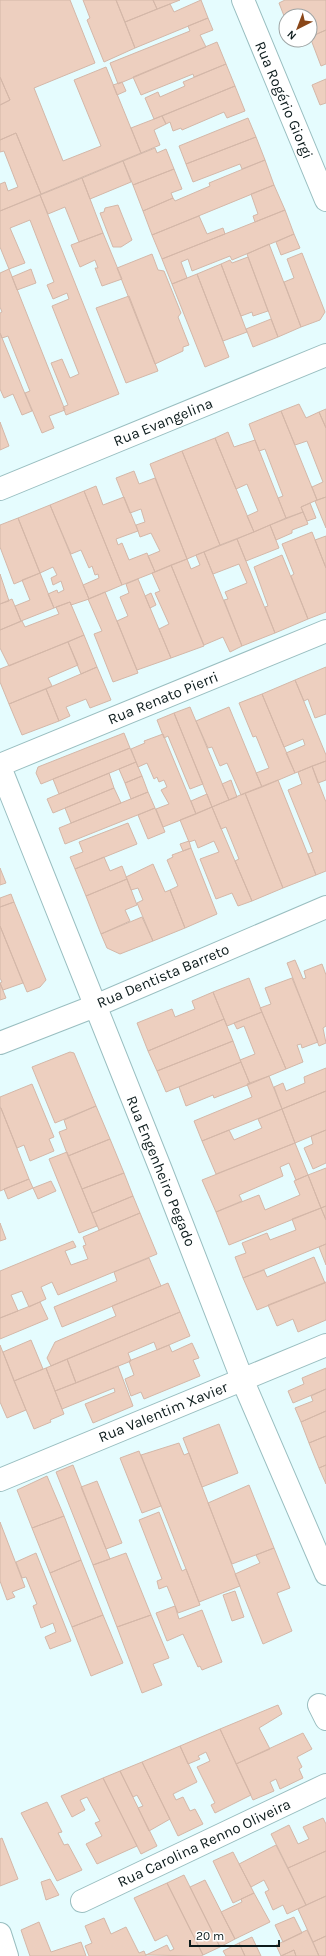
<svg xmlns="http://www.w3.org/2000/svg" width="326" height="1956" font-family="Karla,sans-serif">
  <rect width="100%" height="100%" fill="#e5fcfe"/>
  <!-- building -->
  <path fill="#edcfbf" stroke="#d4b7a8" d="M 0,0 L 70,0 L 95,63 L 34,88 L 63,161 L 101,146 L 74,80 L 106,67 L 141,153 L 41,194 L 16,133 L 0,140 L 0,105 L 10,100 L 0,77 Z
    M 83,0 L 116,0 L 135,48 L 104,62 L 87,20 L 90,18 Z
    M 116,0 L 153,0 L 157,9 L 125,22 Z
    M 153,0 L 180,0 L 157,9 Z
    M 201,0 L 208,18 L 135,48 L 125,22 L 170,4 L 174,12 Z
    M 285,0 L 326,0 L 326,30 L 310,37 L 310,16 L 286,16 L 286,21 L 279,3 Z
    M 208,18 L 213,30 L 200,35 L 206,47 L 118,84 L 110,63 L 190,31 L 188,26 Z
    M 326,30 L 326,64 L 321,66 L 310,37 Z
    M 217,42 L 226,64 L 194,77 L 193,74 L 141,95 L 133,77 Z
    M 226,64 L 235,86 L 154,119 L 145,98 L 158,92 L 160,97 L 185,86 L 183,82 Z
    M 0,77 L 10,100 L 0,105 Z
    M 326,79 L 326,103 L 320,105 L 312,85 Z
    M 122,82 L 126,91 L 117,95 L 113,85 Z
    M 235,86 L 245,111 L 227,118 L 224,112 L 182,130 L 181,128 L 173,131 L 170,122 L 166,124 L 162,116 Z
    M 162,116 L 166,124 L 154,130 L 160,145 L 141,153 L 131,128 Z
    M 248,118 L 256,137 L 186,164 L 179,146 Z
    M 16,133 L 41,194 L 0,211 L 0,184 L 5,182 L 8,191 L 18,187 L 4,151 L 0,152 L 0,140 Z
    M 256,137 L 265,160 L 242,169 L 240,164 L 193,182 L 186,164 Z
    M 155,148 L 157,153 L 166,149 L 174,169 L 133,185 L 123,161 Z
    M 265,160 L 274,185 L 152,235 L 143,211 L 173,198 L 175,201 L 210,186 L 209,183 Z
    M 123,161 L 131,182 L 90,199 L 82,178 Z
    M 174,169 L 182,189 L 171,193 L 173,198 L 143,211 L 133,185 Z
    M 82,178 L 103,233 L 79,242 L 65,207 L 48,214 L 40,195 Z
    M 274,185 L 285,210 L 255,222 L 253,216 L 258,214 L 251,194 Z
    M 40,195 L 119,394 L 66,415 L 63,407 L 68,405 L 51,363 L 62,359 L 70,378 L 79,374 L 52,306 L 69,299 L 67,293 L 53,299 L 47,285 L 54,282 L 30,220 L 10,228 L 25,263 L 9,269 L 0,247 L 0,211 Z
    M 118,205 L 132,240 L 121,247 L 113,247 L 100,213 L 104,212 L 105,208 Z
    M 285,210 L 294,234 L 232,260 L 230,256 L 192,271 L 188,259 L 181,262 L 187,278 L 172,284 L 162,259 Z
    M 199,216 L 207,234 L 223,228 L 225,234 L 162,259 L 152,235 Z
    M 103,233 L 122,279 L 102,286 L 95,268 L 98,268 L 95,260 L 80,267 L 71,245 Z
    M 294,234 L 300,248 L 281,255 L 276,242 Z
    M 269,244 L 301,327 L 278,337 L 247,254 Z
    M 302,253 L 325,312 L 320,320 L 301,327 L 284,282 L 294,278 L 287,259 Z
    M 152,254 L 158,270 L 164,271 L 181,313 L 178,317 L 189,345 L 183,347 L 183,351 L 155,364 L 117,268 Z
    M 248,257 L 268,311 L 253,316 L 252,312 L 241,316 L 221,264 L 230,260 L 232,263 Z
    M 221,264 L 247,332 L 223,341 L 197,274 Z
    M 9,269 L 65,410 L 49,416 L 54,428 L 42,433 L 25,393 L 30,391 L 8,336 L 2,338 L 0,333 L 0,313 L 2,312 L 0,307 L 0,273 Z
    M 31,269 L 36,283 L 17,290 L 12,277 Z
    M 197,274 L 229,357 L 205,367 L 172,284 Z
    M 129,296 L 158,371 L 126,383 L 96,308 Z
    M 271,319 L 278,337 L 253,347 L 246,329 Z
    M 0,333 L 32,411 L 22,415 L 13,394 L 4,398 L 0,389 Z
    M 299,404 L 306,418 L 319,412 L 326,428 L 326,497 L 317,500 L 312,487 L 323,482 L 307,441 L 295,445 L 281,411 Z
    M 326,409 L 326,428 L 319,412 Z
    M 281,411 L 317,500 L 301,507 L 303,512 L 286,518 L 278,498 L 283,496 L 265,449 L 259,451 L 249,424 Z
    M 0,422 L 9,446 L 0,450 Z
    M 228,432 L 234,447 L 255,440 L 286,518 L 254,532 L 247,516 L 258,511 L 247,484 L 236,489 L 215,438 Z
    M 215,438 L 254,532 L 220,545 L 182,451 Z
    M 182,451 L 220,545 L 187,559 L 150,464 Z
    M 134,471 L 139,484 L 155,478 L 187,559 L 155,572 L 148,556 L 160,551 L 151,533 L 140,537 L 136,525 L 145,522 L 141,509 L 130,513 L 116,478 Z
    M 96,486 L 103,505 L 124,497 L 138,531 L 116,539 L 118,545 L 122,543 L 129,560 L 147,553 L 155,572 L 122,585 L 84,491 Z
    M 84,491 L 122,585 L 89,599 L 83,585 L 99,578 L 98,574 L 95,575 L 92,566 L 89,568 L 81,550 L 71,554 L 50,505 Z
    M 326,497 L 326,528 L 315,501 Z
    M 310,503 L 316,518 L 307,521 L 301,507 Z
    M 50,505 L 89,599 L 71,605 L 70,602 L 54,608 L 48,594 L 57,590 L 58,593 L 64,590 L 61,581 L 53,585 L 51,578 L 57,575 L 53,567 L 40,573 L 18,518 Z
    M 303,512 L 308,524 L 292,530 L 292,533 L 276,540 L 270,525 Z
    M 18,518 L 40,573 L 14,584 L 0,547 L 0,525 Z
    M 270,525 L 279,548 L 246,561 L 237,539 Z
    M 312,532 L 326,568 L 326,612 L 308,619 L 291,576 L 294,574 L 282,544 Z
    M 326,536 L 326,568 L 315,540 Z
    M 237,539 L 275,633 L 242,646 L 224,600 L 228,599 L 225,592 L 247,583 L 239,564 L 213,574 L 204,552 Z
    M 204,552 L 242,646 L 230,652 L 223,637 L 204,645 L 171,565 L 187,559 L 191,569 L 200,565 L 196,555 Z
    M 282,555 L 308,619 L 275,633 L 265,607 L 268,606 L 254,567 Z
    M 171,565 L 204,646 L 171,658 L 159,629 L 169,624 L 155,593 L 160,591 L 152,573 Z
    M 40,573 L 54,608 L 21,621 L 15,606 L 30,600 L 22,580 Z
    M 0,574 L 9,601 L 0,604 Z
    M 138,579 L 171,658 L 137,670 L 117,621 L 128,616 L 120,597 L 129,593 L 126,584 Z
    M 105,592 L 138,673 L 113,682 L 94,634 L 102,631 L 88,599 Z
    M 151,593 L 156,605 L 150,608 L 145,596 Z
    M 12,599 L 21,621 L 0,630 L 0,604 Z
    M 70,602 L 84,635 L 9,666 L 0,648 L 0,630 L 22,621 L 25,627 L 59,614 L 56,607 Z
    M 84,635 L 97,667 L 81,674 L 68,642 Z
    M 68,642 L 78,665 L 48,678 L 52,686 L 9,704 L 0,682 L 0,669 Z
    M 97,667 L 111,700 L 90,708 L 86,699 L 66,707 L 70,716 L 59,721 L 46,689 Z
    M 326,667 L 326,714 L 315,718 L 308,699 L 304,701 L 295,680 Z
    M 295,680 L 326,755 L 326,761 L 295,773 L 286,753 L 305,745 L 303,739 L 284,747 L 262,694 Z
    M 46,689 L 59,721 L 22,735 L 9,704 Z
    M 262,694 L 295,773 L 262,787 L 256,773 L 269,768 L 256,736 L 253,737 L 239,703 Z
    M 190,707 L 229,800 L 212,807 L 174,713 Z
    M 229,707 L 262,787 L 241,795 L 227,763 L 220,766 L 212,747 L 208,748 L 196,721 Z
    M 174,713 L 203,784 L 190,789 L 168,736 L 164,738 L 157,720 Z
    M 124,733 L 130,748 L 41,784 L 36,773 L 38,767 Z
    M 163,734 L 196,814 L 163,827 L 156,809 L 169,804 L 161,790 L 167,787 L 164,780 L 159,782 L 157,777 L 154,779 L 147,763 L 138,767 L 131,749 L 145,743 L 144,741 Z
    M 130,748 L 136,762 L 59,794 L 53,779 Z
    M 326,761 L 326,780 L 318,783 L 312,766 Z
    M 136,762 L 142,776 L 125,783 L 119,769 Z
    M 312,766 L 326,802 L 326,871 L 316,875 L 308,854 L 313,852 L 288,790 L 302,784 L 298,772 Z
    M 109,773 L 114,788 L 53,813 L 47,799 Z
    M 142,776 L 148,792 L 131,799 L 125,783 Z
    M 231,780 L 237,797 L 229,800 L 222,784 Z
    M 278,780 L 316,875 L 283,888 L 245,793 Z
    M 114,788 L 121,803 L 71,823 L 65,808 Z
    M 148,792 L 155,808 L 65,844 L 59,828 Z
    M 245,793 L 283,888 L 252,901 L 235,861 L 239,859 L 226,827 L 221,829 L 212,807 Z
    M 207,794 L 212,807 L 196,814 L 191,801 Z
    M 212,807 L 252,901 L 238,906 L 232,893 L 216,899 L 200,859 L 219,852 L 214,841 L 198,848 L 195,840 L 189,842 L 180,820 Z
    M 155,808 L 165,832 L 148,839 L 138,815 Z
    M 128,823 L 137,844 L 75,869 L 70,857 L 83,852 L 79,842 Z
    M 189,841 L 191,848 L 183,851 L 180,844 Z
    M 191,848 L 217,914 L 185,928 L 170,890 L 178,886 L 167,860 L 173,857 L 172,855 Z
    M 104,857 L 110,871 L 122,866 L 127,879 L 86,896 L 75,869 Z
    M 153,864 L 165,892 L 170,890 L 185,928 L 153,941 L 137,903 L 143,900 L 138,888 L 131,890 L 126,877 Z
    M 0,868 L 6,883 L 0,885 Z
    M 127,879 L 137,905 L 125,910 L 130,921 L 101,934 L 86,896 Z
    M 11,894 L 14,902 L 0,907 L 0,898 Z
    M 14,902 L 46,980 L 40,987 L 27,992 L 0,926 L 0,907 Z
    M 142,917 L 153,941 L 120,954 L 107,948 L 101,934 Z
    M 0,926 L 23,983 L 3,990 L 0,983 L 2,982 L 0,978 Z
    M 295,960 L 303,979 L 306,978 L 304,971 L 322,964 L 326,975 L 326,1026 L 323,1028 L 326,1043 L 319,1046 L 287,963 Z
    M 249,978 L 262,1012 L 227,1026 L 213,992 Z
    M 292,978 L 318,1042 L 302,1048 L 301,1044 L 297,1045 L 303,1062 L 286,1069 L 260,1008 L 271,1004 L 265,988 Z
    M 0,983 L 6,998 L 0,1000 Z
    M 213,992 L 224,1019 L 148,1051 L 137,1023 L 172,1009 L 175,1017 L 195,1009 L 192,1001 Z
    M 262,1012 L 286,1069 L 250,1084 L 240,1060 L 255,1054 L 244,1026 L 237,1029 L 234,1023 Z
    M 224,1019 L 233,1041 L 157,1071 L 148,1051 Z
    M 233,1041 L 241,1062 L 166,1092 L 157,1071 Z
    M 70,1052 L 74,1053 L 96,1106 L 55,1123 L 32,1067 Z
    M 241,1062 L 250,1084 L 214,1098 L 213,1095 L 186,1106 L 179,1087 Z
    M 326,1068 L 326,1091 L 282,1109 L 274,1087 L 283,1083 L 286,1091 L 305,1083 L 304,1077 Z
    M 269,1076 L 282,1109 L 202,1141 L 194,1121 L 252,1097 L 247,1084 Z
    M 32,1084 L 54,1137 L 49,1139 L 54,1151 L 30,1161 L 24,1145 L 17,1148 L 0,1106 L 0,1097 Z
    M 326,1091 L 326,1130 L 295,1143 L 282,1109 Z
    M 96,1106 L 110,1139 L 68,1156 L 59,1132 L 67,1129 L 64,1120 Z
    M 1,1108 L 29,1179 L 0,1191 L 0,1108 Z
    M 282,1109 L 295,1143 L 216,1174 L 202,1141 L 229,1130 L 234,1140 L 262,1128 L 258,1119 Z
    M 326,1130 L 326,1163 L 313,1169 L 304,1148 L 313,1144 L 311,1136 Z
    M 110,1139 L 124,1173 L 82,1189 L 68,1156 Z
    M 295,1143 L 308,1175 L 296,1180 L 289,1163 L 280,1167 L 283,1176 L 239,1195 L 242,1201 L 216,1212 L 202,1180 Z
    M 67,1152 L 97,1226 L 79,1233 L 49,1159 Z
    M 326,1168 L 326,1206 L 321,1208 L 308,1175 Z
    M 124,1173 L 133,1196 L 92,1213 L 82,1189 Z
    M 308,1175 L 321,1208 L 229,1245 L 216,1212 L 259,1195 L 265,1210 L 300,1195 L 294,1181 Z
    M 29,1179 L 33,1188 L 8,1199 L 4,1189 Z
    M 51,1181 L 56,1191 L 38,1199 L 33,1188 Z
    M 133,1196 L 140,1213 L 99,1230 L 92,1213 Z
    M 326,1206 L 326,1220 L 321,1208 Z
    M 321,1208 L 326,1220 L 326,1244 L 243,1278 L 235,1257 L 246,1253 L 242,1243 L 267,1233 L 270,1240 L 296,1230 L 292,1219 Z
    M 140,1213 L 157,1254 L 58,1295 L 52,1282 L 41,1287 L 46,1299 L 29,1307 L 22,1291 L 11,1295 L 18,1311 L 0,1318 L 0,1271 L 73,1241 L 76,1247 L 65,1251 L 71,1265 L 88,1259 L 83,1246 L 86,1245 L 83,1237 Z
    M 0,1223 L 6,1239 L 0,1241 Z
    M 326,1244 L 326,1265 L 319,1247 Z
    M 314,1257 L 325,1283 L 257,1310 L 243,1278 L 264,1270 L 267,1277 Z
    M 149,1258 L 161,1286 L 62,1327 L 54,1307 L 117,1281 L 114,1272 Z
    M 326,1282 L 326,1320 L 298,1332 L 293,1319 L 277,1326 L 268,1305 Z
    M 168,1283 L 180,1312 L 51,1366 L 47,1358 L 55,1342 L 116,1316 L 112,1306 Z
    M 40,1302 L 48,1319 L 0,1339 L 0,1318 Z
    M 180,1312 L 190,1336 L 157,1350 L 154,1342 L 128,1353 L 131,1361 L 76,1383 L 67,1359 Z
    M 31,1340 L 43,1369 L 14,1381 L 3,1352 Z
    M 192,1343 L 199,1358 L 193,1360 L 200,1376 L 144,1399 L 141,1392 L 131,1396 L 125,1379 L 134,1375 L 129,1361 L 169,1345 L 172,1352 Z
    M 0,1345 L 26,1410 L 7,1418 L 0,1402 Z
    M 67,1359 L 76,1383 L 55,1391 L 46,1368 Z
    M 118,1366 L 133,1406 L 93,1423 L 85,1404 L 115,1392 L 114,1388 L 62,1409 L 55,1391 Z
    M 46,1368 L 64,1414 L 50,1420 L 51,1422 L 34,1429 L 14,1381 Z
    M 326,1368 L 326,1389 L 293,1403 L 288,1391 L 304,1384 L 302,1378 Z
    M 326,1389 L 326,1411 L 301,1422 L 295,1408 L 313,1401 L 311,1396 Z
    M 326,1411 L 326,1436 L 309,1443 L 301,1422 Z
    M 219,1424 L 238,1473 L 202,1487 L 183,1438 Z
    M 326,1436 L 326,1465 L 319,1468 L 309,1443 Z
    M 179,1443 L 184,1455 L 189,1453 L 240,1586 L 199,1602 L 141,1455 Z
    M 139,1451 L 161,1506 L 142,1513 L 120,1458 Z
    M 73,1465 L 110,1559 L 93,1565 L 56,1472 Z
    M 326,1465 L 326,1484 L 319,1468 Z
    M 47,1476 L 64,1516 L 32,1528 L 17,1490 Z
    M 97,1481 L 122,1543 L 106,1549 L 81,1487 Z
    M 249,1485 L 274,1548 L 232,1564 L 208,1503 Z
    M 159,1512 L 182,1571 L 186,1569 L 200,1605 L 178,1613 L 167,1586 L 159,1589 L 157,1581 L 162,1579 L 139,1520 Z
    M 64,1516 L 81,1560 L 50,1573 L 32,1528 Z
    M 0,1522 L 25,1587 L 12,1592 L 15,1597 L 7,1600 L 0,1581 Z
    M 274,1548 L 290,1588 L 277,1593 L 292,1631 L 263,1644 L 235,1574 L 260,1563 L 256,1555 Z
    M 36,1553 L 71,1641 L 50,1649 L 45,1637 L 56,1632 L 53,1623 L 41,1628 L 33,1606 L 37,1604 L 26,1577 L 22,1578 L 16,1562 Z
    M 126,1553 L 151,1615 L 117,1627 L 93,1565 Z
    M 81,1560 L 103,1615 L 72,1627 L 50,1573 Z
    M 235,1591 L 244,1617 L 232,1621 L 223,1595 Z
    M 175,1606 L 179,1619 L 202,1610 L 222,1662 L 202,1670 L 200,1666 L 198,1667 L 183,1634 L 167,1641 L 156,1613 Z
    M 103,1615 L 123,1663 L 91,1676 L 72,1627 Z
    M 151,1615 L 169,1658 L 153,1664 L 162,1685 L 142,1693 L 117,1627 Z
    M 278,1705 L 282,1714 L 259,1728 L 270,1749 L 236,1764 L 220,1729 Z
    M 220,1729 L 251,1795 L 215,1813 L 211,1805 L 215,1803 L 197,1767 L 210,1761 L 206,1752 L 198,1756 L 200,1759 L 188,1764 L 180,1746 Z
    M 303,1733 L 312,1749 L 297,1757 L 302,1767 L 299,1769 L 303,1778 L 280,1789 L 276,1779 L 270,1782 L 274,1791 L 253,1800 L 236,1764 Z
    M 180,1746 L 197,1782 L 173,1794 L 176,1800 L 183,1797 L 190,1811 L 195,1809 L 203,1824 L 178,1836 L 142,1762 Z
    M 142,1762 L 170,1819 L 149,1831 L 138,1808 L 143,1806 L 137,1795 L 133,1797 L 120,1771 Z
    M 120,1771 L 157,1846 L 141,1854 L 103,1778 Z
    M 103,1778 L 137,1846 L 97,1864 L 86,1844 L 102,1836 L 95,1823 L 100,1821 L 87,1797 L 80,1800 L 85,1810 L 72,1817 L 61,1796 Z
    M 47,1802 L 62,1832 L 58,1833 L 64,1845 L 68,1844 L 82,1870 L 57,1881 L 21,1813 Z
    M 323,1818 L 326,1824 L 326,1851 L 288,1868 L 271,1834 L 289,1825 L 298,1844 L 309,1839 L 303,1827 Z
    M 2,1838 L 18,1879 L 0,1886 L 0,1839 Z
    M 276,1845 L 306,1905 L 287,1914 L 283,1905 L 273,1910 L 265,1892 L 269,1890 L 264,1880 L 251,1887 L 239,1864 Z
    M 326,1851 L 326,1896 L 306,1905 L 288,1868 Z
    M 233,1852 L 254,1893 L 233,1903 L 213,1861 Z
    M 184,1875 L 220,1947 L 203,1955 L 167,1883 Z
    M 50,1879 L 59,1895 L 46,1900 L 41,1882 Z
    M 205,1880 L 235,1939 L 220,1947 L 190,1887 Z
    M 167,1883 L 203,1955 L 201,1956 L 146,1955 L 167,1945 L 170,1951 L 174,1949 L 167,1935 L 155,1941 L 134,1898 Z
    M 254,1893 L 270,1922 L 235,1939 L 221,1912 L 242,1902 L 241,1899 Z
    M 326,1896 L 326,1936 L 313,1942 L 298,1909 Z
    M 294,1917 L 302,1933 L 283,1942 L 275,1925 Z
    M 104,1918 L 111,1934 L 126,1927 L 139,1953 L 144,1951 L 146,1956 L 89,1956 L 85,1946 L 92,1943 L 85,1926 Z
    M 39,1922 L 51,1952 L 81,1942 L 86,1956 L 30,1956 L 21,1930 Z
    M 307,1930 L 319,1956 L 296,1956 L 294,1950 L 281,1956 L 276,1945 Z
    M 326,1936 L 326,1956 L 319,1956 L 313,1942 Z
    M 252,1937 L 261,1956 L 245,1956 L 239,1943 Z
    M 239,1943 L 245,1956 L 226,1956 L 223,1951 Z
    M 294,1950 L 296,1956 L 281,1956 Z"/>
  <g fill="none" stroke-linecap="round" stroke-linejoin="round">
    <defs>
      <path id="minor" d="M 243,0 L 326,200
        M 0,489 L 326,355
        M 0,765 L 326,631
        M 0,767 L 161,1170 L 242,1379 L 326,1574
        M 0,1043 L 95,1006 L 326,907
        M 0,1480 L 326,1345
        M 319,1705 L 326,1719
        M 82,1901 L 326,1785
        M 0,1934 L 7,1956"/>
    </defs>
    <!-- minor casing -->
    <use href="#minor" stroke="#99bec0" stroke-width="24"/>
    <!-- minor -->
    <use href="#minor" stroke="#fff" stroke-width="22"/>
  </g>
  <g text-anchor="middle" stroke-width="4" stroke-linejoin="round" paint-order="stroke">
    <!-- street labels -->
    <g font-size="15" fill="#0c1b1c" stroke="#fff">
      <text transform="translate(284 100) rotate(67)" y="5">Rua Rogério Giorgi</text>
      <text transform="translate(163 422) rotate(-22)" y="5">Rua Evangelina</text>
      <text transform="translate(163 698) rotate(-22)" y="5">Rua Renato Pierri</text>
      <text transform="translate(163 976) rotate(-23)" y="5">Rua Dentista Barreto</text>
      <text transform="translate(161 1171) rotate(68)" y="5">Rua Engenheiro Pegado</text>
      <text transform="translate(163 1412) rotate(-22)" y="5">Rua Valentim Xavier</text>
      <text transform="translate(204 1843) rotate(-25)" y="5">Rua Carolina Renno Oliveira</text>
    </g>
  </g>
  <!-- north arrow -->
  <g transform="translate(298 28) rotate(222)"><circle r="19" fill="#ffffff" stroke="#9ea4a4"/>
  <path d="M0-3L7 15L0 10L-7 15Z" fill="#894618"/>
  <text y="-6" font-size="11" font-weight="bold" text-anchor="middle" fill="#0c1b1c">N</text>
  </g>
  <!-- scale -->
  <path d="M190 1940v6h89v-6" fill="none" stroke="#0c1b1c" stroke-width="2"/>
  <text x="196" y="1940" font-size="12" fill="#0c1b1c" stroke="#ffffff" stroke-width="3" paint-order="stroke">20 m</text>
</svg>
